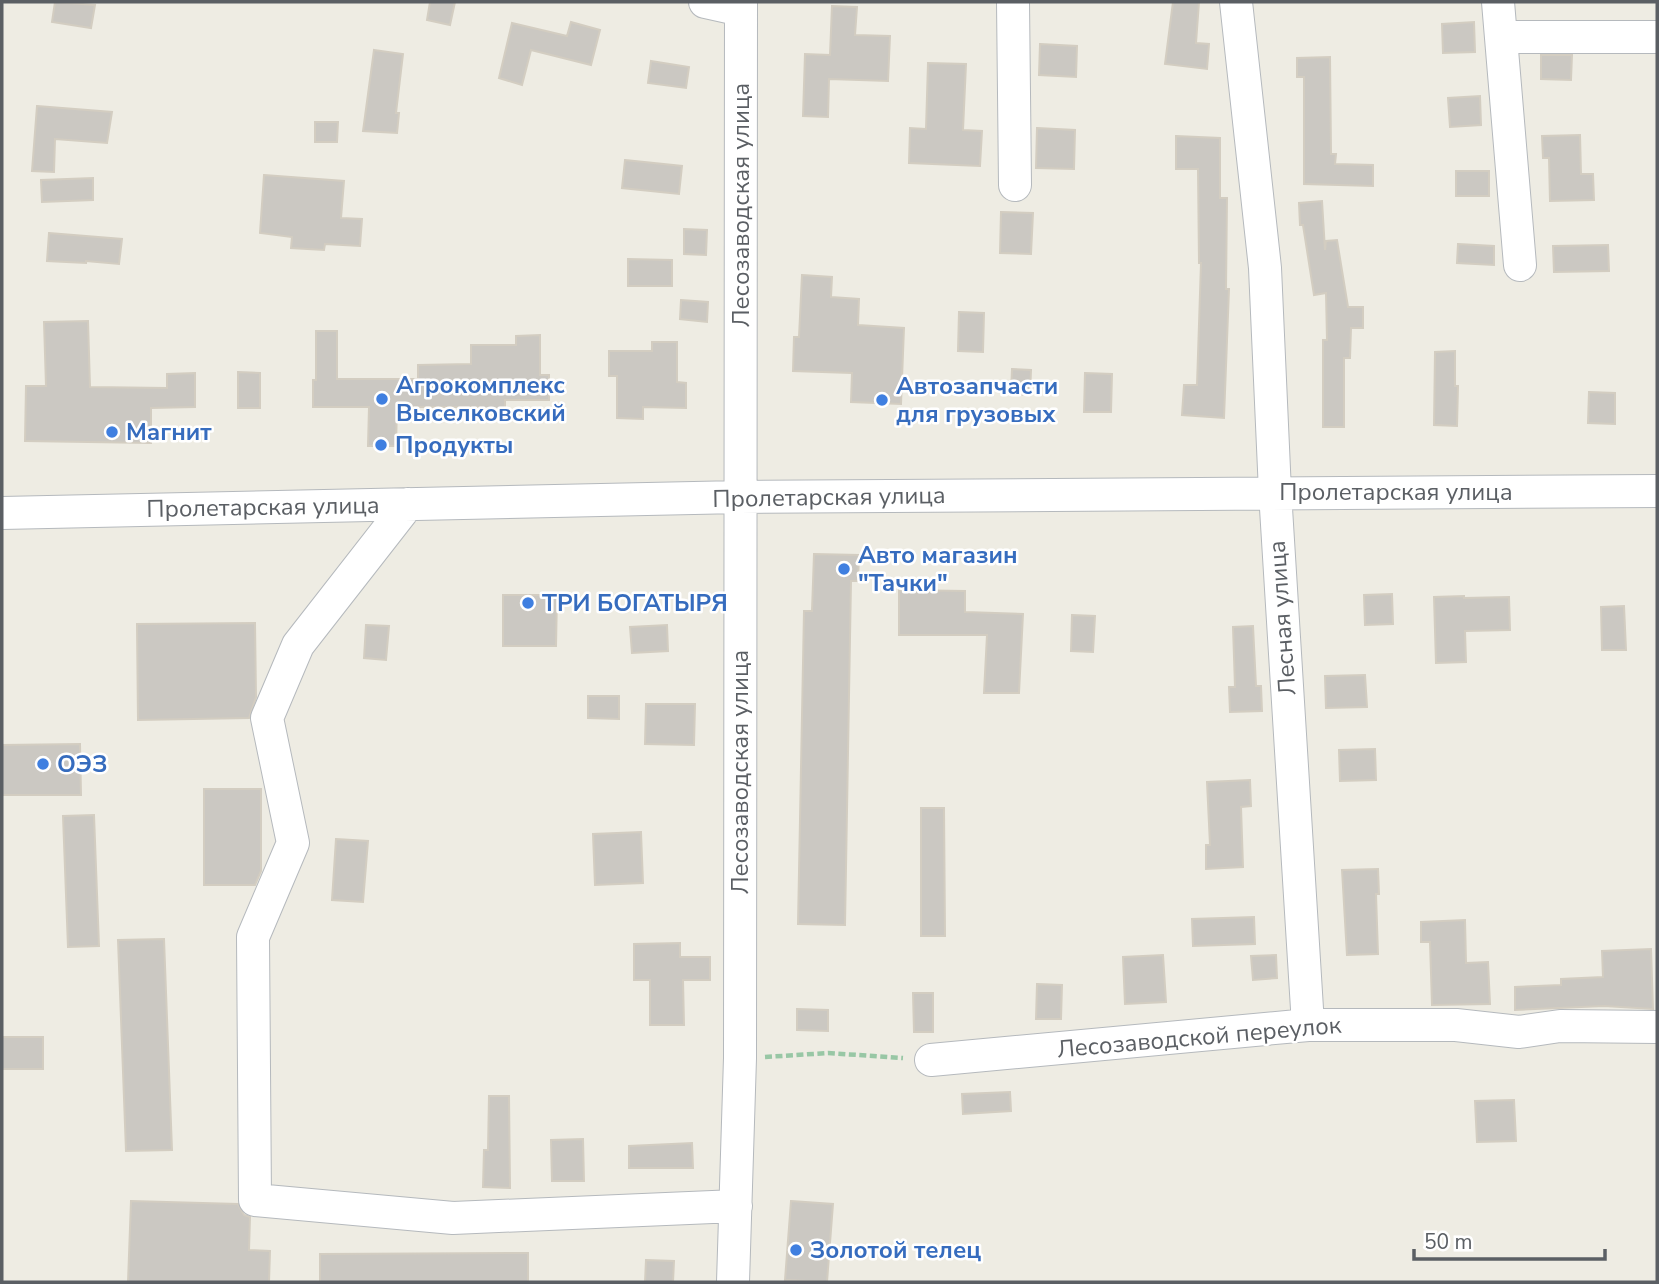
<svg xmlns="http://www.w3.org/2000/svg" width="1659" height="1284" font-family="'Nunito Sans',sans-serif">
  <rect width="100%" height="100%" fill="#eeece3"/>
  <!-- building -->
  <path fill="#cbc8c2" stroke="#d3cdc1" stroke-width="2" d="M 55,2 L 95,5 L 91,28 L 52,22 Z
    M 430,2 L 455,2 L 450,25 L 427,20 Z
    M 1173,2 L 1199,2 L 1196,43 L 1209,44 L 1207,69 L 1165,64 Z
    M 832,6 L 857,7 L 855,35 L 890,36 L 888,81 L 829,79 L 828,117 L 803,116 L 805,54 L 830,55 Z
    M 571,22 L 600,30 L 591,65 L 531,50 L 522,85 L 499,78 L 512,23 L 567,36 Z
    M 1474,22 L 1475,52 L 1443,53 L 1442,24 Z
    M 1040,44 L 1077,46 L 1076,77 L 1039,75 Z
    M 374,50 L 403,54 L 396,113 L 399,113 L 397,133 L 363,131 Z
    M 1541,55 L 1572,55 L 1571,80 L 1541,79 Z
    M 1330,57 L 1331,154 L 1336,154 L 1335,164 L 1373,165 L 1373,186 L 1304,184 L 1304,77 L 1297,77 L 1297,58 Z
    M 651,61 L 689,67 L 686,88 L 648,83 Z
    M 928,63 L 966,64 L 963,130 L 982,131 L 980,166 L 909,163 L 910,128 L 926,129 Z
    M 1480,96 L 1481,125 L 1450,127 L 1448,98 Z
    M 37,106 L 112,112 L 107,143 L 55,139 L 54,172 L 32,171 Z
    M 315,122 L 338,122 L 337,142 L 315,142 Z
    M 1037,128 L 1075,130 L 1074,169 L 1036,168 Z
    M 1580,135 L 1581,174 L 1593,174 L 1594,200 L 1550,201 L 1549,158 L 1543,158 L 1542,136 Z
    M 1176,136 L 1220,138 L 1220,198 L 1227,198 L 1226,289 L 1229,289 L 1224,418 L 1182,415 L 1184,385 L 1197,385 L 1201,263 L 1199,263 L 1198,169 L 1176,169 Z
    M 625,160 L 682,166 L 679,194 L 622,188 Z
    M 1456,171 L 1489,171 L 1489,196 L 1456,196 Z
    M 264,175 L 344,181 L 341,218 L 362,219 L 360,246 L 325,244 L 324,250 L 291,248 L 292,237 L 260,233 Z
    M 93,178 L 93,200 L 42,202 L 41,180 Z
    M 1322,201 L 1325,250 L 1326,241 L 1337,240 L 1348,307 L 1363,307 L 1363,328 L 1351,328 L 1350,358 L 1344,358 L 1344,427 L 1323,427 L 1323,340 L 1327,340 L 1326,293 L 1314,295 L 1303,225 L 1300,225 L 1299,203 Z
    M 1001,212 L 1033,213 L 1031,254 L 1000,253 Z
    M 684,229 L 707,230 L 706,255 L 684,254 Z
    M 49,233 L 122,239 L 119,264 L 86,261 L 86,263 L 47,261 Z
    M 1458,244 L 1494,246 L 1494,265 L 1457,263 Z
    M 1608,245 L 1609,271 L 1554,272 L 1553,246 Z
    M 628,259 L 672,260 L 672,286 L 628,286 Z
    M 802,275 L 832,277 L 831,297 L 859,299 L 858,325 L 904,328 L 901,404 L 851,402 L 852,373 L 793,371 L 794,337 L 799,337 Z
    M 681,300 L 708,302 L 707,322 L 680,319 Z
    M 959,312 L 984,313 L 983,352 L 958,351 Z
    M 88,321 L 90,387 L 167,388 L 167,374 L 195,373 L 195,407 L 151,408 L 151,443 L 25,441 L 26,386 L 46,386 L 44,322 Z
    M 316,331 L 337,331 L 337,379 L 418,379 L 418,365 L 471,364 L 471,345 L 516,345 L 516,336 L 540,335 L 540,375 L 549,375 L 549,400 L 505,400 L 505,410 L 480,410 L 480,407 L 397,407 L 396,446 L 368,446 L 369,407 L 313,407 L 313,380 L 316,380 Z
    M 652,342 L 677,342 L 677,382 L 686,383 L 686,408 L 643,407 L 643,419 L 617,418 L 617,376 L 609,376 L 609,351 L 652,351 Z
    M 1455,351 L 1455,386 L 1458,386 L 1457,426 L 1434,425 L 1435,352 Z
    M 1012,369 L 1031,370 L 1030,395 L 1011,394 Z
    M 238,372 L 260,373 L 260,408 L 238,408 Z
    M 1085,373 L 1112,374 L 1111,412 L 1084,412 Z
    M 1589,392 L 1615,393 L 1615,424 L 1588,423 Z
    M 814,554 L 859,555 L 858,581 L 851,581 L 845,925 L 798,924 L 804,611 L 812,611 Z
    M 899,590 L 965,591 L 965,612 L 1023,614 L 1019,693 L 984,693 L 987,635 L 899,635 Z
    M 1392,594 L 1393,624 L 1365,625 L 1364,595 Z
    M 503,595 L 557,595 L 556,646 L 503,646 Z
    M 1464,596 L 1464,598 L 1509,597 L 1510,630 L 1465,631 L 1466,662 L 1436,663 L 1434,597 Z
    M 1624,606 L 1626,650 L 1602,650 L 1601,607 Z
    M 1072,615 L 1095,616 L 1093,652 L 1071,651 Z
    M 255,623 L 256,697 L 249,718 L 138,720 L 137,624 Z
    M 366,625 L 389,626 L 386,660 L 364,658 Z
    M 667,625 L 668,651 L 632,653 L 630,627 Z
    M 1253,626 L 1256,686 L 1261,686 L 1262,711 L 1230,712 L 1229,687 L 1235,687 L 1233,627 Z
    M 1365,675 L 1367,707 L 1326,708 L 1325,676 Z
    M 588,696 L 619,696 L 619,719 L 588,718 Z
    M 646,704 L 695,704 L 694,745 L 645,744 Z
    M 80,744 L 81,795 L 2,795 L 2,745 Z
    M 1375,749 L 1376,780 L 1340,781 L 1339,750 Z
    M 1250,780 L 1251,806 L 1241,807 L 1243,867 L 1206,869 L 1206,845 L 1210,845 L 1207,782 Z
    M 204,789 L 261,789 L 261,871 L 255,885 L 204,885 Z
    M 921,808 L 944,808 L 945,936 L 921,936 Z
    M 94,815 L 99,946 L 68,947 L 63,816 Z
    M 641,832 L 643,883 L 595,885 L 593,834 Z
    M 336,839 L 368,841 L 363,902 L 332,900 Z
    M 1378,869 L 1379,894 L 1376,894 L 1378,954 L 1347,955 L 1342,870 Z
    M 1254,917 L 1255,944 L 1193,946 L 1192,919 Z
    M 1465,920 L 1466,963 L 1488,962 L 1490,1004 L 1432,1005 L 1430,942 L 1421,942 L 1421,922 Z
    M 164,939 L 172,1150 L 126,1151 L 118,940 Z
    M 680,943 L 680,957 L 710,957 L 710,980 L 683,980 L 684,1025 L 650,1025 L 650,980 L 634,980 L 634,944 Z
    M 1651,949 L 1653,1009 L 1604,1006 L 1515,1010 L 1515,987 L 1561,985 L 1561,979 L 1603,977 L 1602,951 Z
    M 1163,955 L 1166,1002 L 1125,1004 L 1123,957 Z
    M 1276,955 L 1277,978 L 1253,980 L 1251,956 Z
    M 1037,984 L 1062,985 L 1061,1019 L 1036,1019 Z
    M 913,993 L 933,993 L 933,1032 L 914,1032 Z
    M 797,1009 L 828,1010 L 828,1031 L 797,1030 Z
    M 2,1037 L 43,1037 L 43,1069 L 2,1069 Z
    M 1010,1092 L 1011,1111 L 963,1114 L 962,1094 Z
    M 489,1096 L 509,1096 L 510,1188 L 483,1187 L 484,1150 L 488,1150 Z
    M 1514,1100 L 1516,1141 L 1477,1142 L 1475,1101 Z
    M 583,1139 L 584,1181 L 552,1181 L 551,1140 Z
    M 692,1143 L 693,1168 L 629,1168 L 629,1146 Z
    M 131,1201 L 238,1204 L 244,1215 L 250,1217 L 249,1250 L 270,1251 L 269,1282 L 128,1282 Z
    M 791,1201 L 833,1204 L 827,1282 L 785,1280 Z
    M 528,1253 L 528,1282 L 320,1282 L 320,1254 Z
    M 646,1260 L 674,1261 L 673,1282 L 645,1282 Z"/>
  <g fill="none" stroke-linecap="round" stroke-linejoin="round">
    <defs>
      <path id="minor" d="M 705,2 L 741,10
        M 1013,2 L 1015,185
        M 1236,2 L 1265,268 L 1275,492 L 1308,1025
        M 1498,2 L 1520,265
        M 1502,37 L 1657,37
        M 408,504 L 298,645 L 267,718 L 293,843 L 253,937 L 255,1200 L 453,1218 L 736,1206
        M 2,513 L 740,497 L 1657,491
        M 931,1060 L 1308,1025 L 1456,1025 L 1519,1032 L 1560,1026 L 1657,1027
        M 733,1282 L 740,1058 L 741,2"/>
    </defs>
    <!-- minor casing -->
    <use href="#minor" stroke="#b5b9bd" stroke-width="34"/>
    <!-- path -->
    <path stroke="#98c7a5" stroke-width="4.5" stroke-dasharray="7 3.5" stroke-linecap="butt" d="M 765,1057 L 828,1053 L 903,1058"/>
    <!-- minor -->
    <use href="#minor" stroke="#fff" stroke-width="32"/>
  </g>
  <!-- markers -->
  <g fill="#3f7fe0" stroke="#fff" stroke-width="2.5">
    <circle cx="382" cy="399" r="7"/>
    <circle cx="882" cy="400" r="7"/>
    <circle cx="112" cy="432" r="7"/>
    <circle cx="381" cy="445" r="7"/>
    <circle cx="844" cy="569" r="7"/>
    <circle cx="528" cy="603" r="7"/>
    <circle cx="43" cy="764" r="7"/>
    <circle cx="796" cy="1250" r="7"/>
  </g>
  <g text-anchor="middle" stroke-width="5" stroke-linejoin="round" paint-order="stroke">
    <!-- street labels -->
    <g font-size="24" fill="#5b5f64" stroke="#fff">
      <text transform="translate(741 205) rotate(-90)" y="8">Лесозаводская улица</text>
      <text x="1396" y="500">Пролетарская улица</text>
      <text transform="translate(829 497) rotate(-1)" y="8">Пролетарская улица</text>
      <text transform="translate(263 507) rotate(-1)" y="8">Пролетарская улица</text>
      <text transform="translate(1282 618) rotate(-94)" y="8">Лесная улица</text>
      <text transform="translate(740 772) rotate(-90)" y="8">Лесозаводская улица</text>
      <text transform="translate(1199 1037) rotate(-5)" y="8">Лесозаводской переулок</text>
    </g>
    <!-- shop labels -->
    <g font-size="24" font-weight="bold" fill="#366cbe" stroke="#fff" text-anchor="start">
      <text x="396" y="393">Агрокомплекс<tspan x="396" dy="28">Выселковский</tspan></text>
      <text x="896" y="394">Автозапчасти<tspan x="896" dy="28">для грузовых</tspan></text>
      <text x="126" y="440">Магнит</text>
      <text x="395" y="453">Продукты</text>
      <text x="858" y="563">Авто магазин<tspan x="858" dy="28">"Тачки"</tspan></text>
      <text x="542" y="611">ТРИ БОГАТЫРЯ</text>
      <text x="57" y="772">ОЭЗ</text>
      <text x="810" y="1258">Золотой телец</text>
    </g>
  </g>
  <!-- border -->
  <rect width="1659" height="1284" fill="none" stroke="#5b5f64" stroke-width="7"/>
  <!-- scale -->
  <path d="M1414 1249v10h191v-10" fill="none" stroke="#5b5f64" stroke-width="3.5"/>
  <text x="1424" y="1249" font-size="21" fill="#5b5f64" stroke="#ffffff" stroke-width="5" paint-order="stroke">50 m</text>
</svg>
